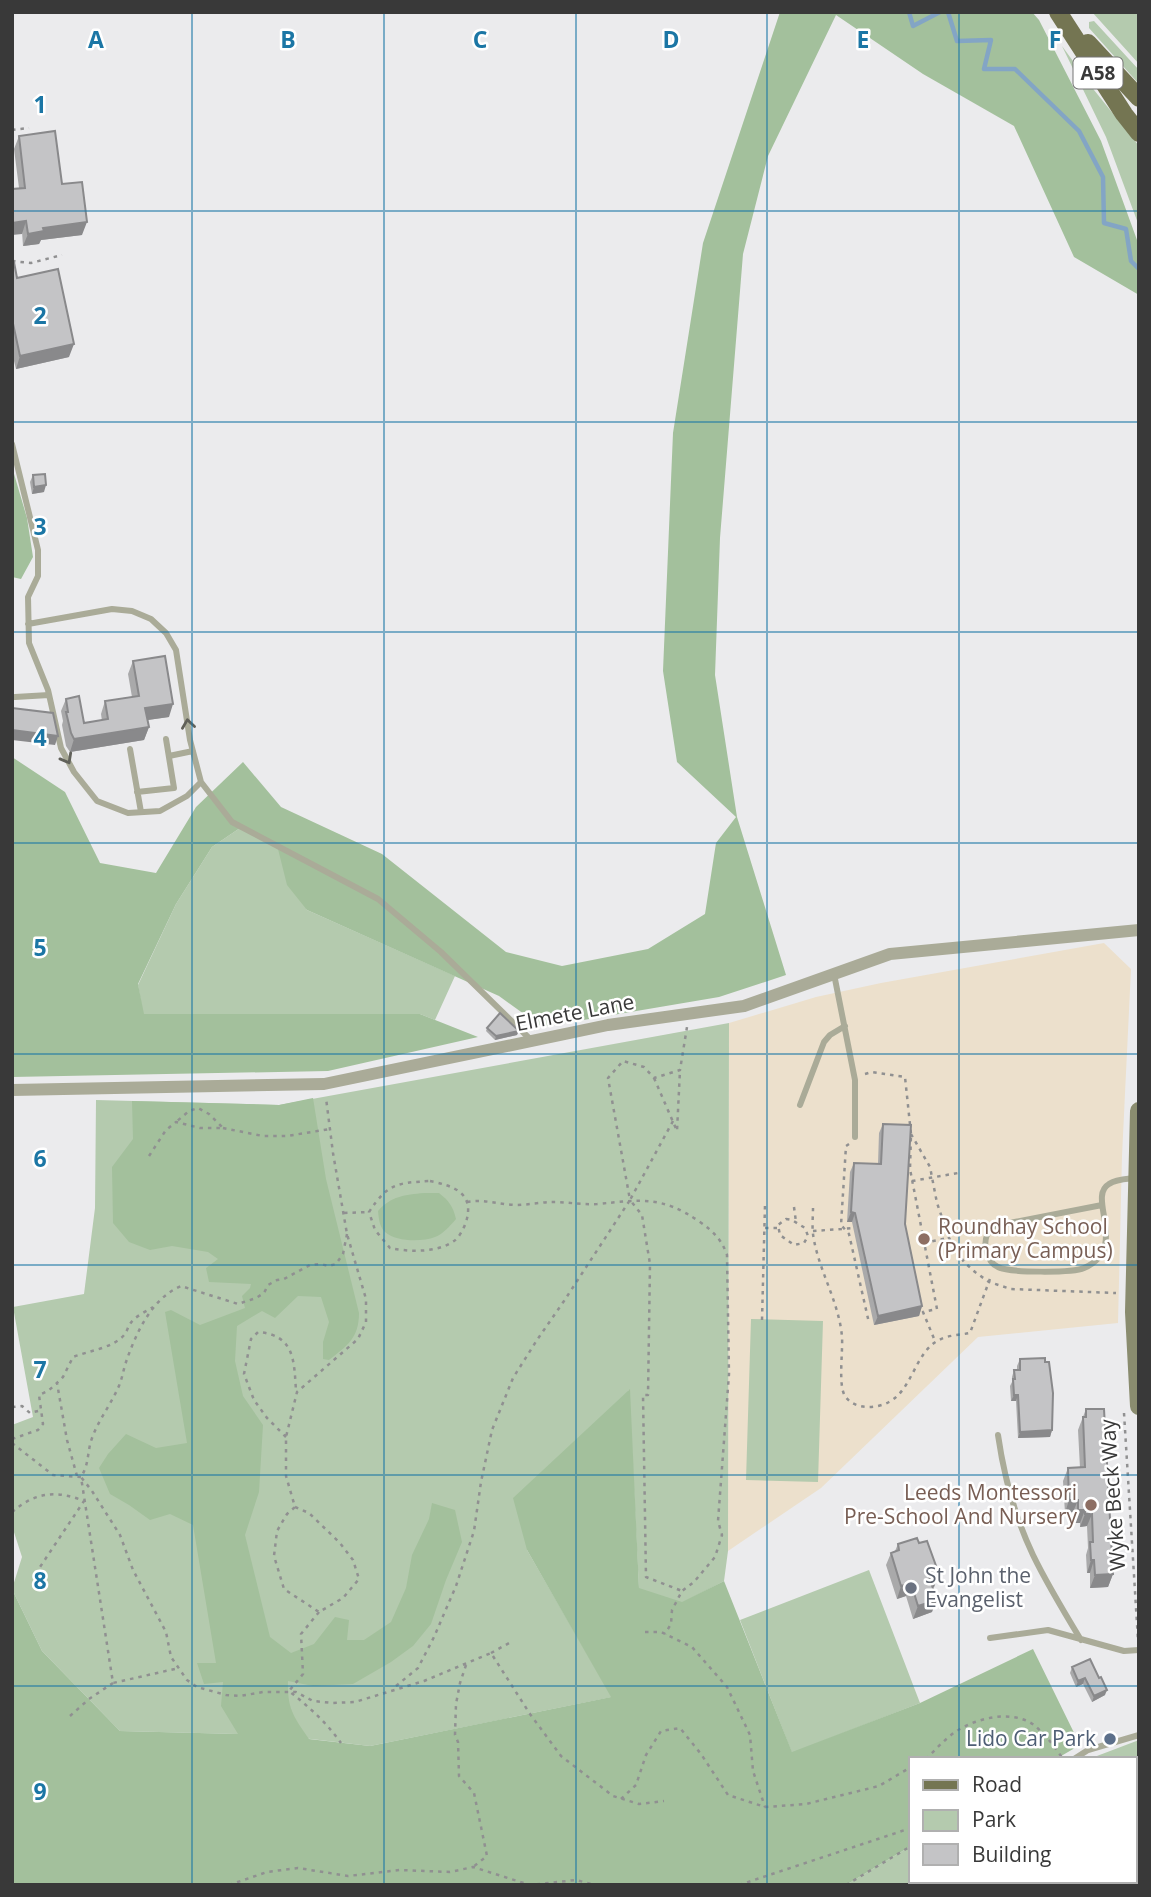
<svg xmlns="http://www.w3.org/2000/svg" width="1151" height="1897" font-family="'Open Sans',sans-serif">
  <rect width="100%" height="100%" fill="#ebebed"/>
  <!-- education -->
  <path fill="#ece0cc" d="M 1104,943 L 1131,969 L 1122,1156 L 1118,1323 L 978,1337 L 821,1488 L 728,1551 L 729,1023 L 816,997 L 881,983 Z"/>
  <!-- green -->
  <path fill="#b4caae" d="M 1092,12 L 1139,12 L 1139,64 Z
    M 1094,21 L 1139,70 L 1139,84 L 1089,28 L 1089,22 Z
    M 1062,46 L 1094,90 L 1139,146 L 1139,226 L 1106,137 Z
    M 240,828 L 277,845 L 307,910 L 455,976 L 435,1020 L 420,1014 L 143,1014 L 138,985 L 176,904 L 212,847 Z
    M 729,1023 L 728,1551 L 724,1581 L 682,1603 L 639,1589 L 629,1390 L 527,1550 L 612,1697 L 370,1746 L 277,1735 L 120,1731 L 42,1651 L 12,1589 L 22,1557 L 12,1526 L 12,1425 L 33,1417 L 13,1307 L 84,1294 L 95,1208 L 96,1100 L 279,1105 Z
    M 751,1319 L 823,1321 L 818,1482 L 746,1480 Z
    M 869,1570 L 920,1703 L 792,1753 L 740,1620 Z
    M 1139,1740 L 1139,1885 L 1120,1885 L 1121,1881 L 1135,1881 L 1135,1759 L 1089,1759 Z
    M 911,1846 L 911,1881 L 1085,1881 L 1084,1885 L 846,1885 Z"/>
  <!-- forest -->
  <path fill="#a3c09c" d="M 780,12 L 1032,12 L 1039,20 L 1101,141 L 1137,240 L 1139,252 L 1139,295 L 1074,257 L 1014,126 L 923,74 L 836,15 L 768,156 L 743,254 L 720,538 L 715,675 L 737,817 L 786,975 L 719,997 L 542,1027 L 499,996 L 307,910 L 287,885 L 277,845 L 240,828 L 212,847 L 176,904 L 138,984 L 144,1014 L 420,1014 L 478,1037 L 328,1071 L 12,1077 L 12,757 L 65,792 L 100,863 L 156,873 L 196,807 L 243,762 L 281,807 L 382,854 L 506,952 L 562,966 L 648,949 L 705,914 L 716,843 L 736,817 L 677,762 L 663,671 L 673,433 L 703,243 Z
    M 12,467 L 27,518 L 33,557 L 21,579 L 12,577 Z
    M 313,1098 L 326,1179 L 359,1313 C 359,1338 347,1346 329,1360 L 323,1359 L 323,1342 L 329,1322 L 321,1297 L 298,1296 L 275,1318 L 262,1311 L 237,1326 L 235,1361 L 243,1396 L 263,1425 L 259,1492 L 245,1535 L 270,1637 L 291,1653 L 314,1644 L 335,1617 L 349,1620 L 347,1640 L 364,1640 L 391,1622 L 406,1588 L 412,1555 L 429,1519 L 432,1503 L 455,1510 L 462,1542 L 446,1580 L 431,1624 L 413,1646 L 391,1662 L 353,1684 L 313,1686 L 288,1681 C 287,1709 294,1717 309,1739 L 370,1746 L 611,1697 L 527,1550 L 513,1498 L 630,1389 L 639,1588 L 682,1602 L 724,1581 L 792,1752 L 920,1703 L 1033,1649 L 1080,1745 L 1056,1759 L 911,1759 L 911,1846 L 846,1885 L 12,1885 L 12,1589 L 42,1651 L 120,1731 L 238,1734 L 221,1706 L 223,1682 L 204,1684 L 197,1663 L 216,1663 L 193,1525 L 170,1514 L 150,1520 L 129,1505 L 110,1494 L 99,1468 L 108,1454 L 126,1434 L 156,1448 L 187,1443 L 165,1312 L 171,1310 L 200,1325 L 245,1308 L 242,1296 L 250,1288 L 251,1284 L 209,1282 L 206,1268 L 218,1259 L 208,1252 L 172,1246 L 150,1250 L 129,1242 L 113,1223 L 112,1167 L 133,1139 L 132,1101 L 279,1105 Z
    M 424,1193 L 439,1193 C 449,1201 453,1206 456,1219 C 450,1226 443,1234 435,1237 C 422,1242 396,1242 385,1232 C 379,1226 379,1219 378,1211 C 391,1196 405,1195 424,1193 Z"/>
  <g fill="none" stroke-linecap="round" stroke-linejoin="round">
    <!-- stream -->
    <path stroke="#83a5c5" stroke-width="4.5" d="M 909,12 L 913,26 L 940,12
      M 948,12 L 957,41 L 991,40 L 984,69 L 1015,69 L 1079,131 L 1103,177 L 1104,223 L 1126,229 L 1131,261 L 1139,269
      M 1097,1885 L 1098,1881"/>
    <!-- path -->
    <path stroke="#909091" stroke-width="2.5" stroke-dasharray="3.5 5" stroke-linecap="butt" d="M 12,130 L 29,128
      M 12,261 L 31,263 L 62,255
      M 865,1074 L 872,1072 L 905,1077 L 911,1134 L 910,1169 L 937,1309 L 923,1312 L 935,1341
      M 654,1078 L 677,1131 L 680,1070
      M 673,1121 L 630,1200 L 642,1215 L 650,1264 L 648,1395 L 643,1395 L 646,1577 L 682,1591
      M 223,1128 L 263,1136 L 287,1136 L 330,1129
      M 911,1134 L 930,1167 L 937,1203 L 949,1238 L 964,1262 L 975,1272 L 989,1282 L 1011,1289 L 1116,1293
      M 849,1144 L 846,1146 L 841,1225 L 849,1234 L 869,1323
      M 149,1156 L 166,1130 L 176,1122 L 200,1128 L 223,1128 L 209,1114 L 198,1108 L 189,1111 L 176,1122
      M 430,1181 C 454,1186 475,1193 466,1222 C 464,1228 459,1238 454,1241 C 437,1253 409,1252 390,1248 L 375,1230 L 369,1212 C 388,1183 397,1183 430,1181 Z
      M 912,1181 L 958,1173
      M 467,1202 C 483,1199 498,1204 515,1205 C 528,1205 541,1202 553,1202 C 568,1202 582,1205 597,1204 C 641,1200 661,1195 700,1222 C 713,1231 722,1240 727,1255 L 729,1374 L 718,1521 L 722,1535 L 715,1557 L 694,1582 L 682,1591 L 672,1610 L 671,1624 L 665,1634
      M 794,1207 L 796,1222
      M 813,1208 C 813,1216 812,1226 813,1234 C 818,1270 839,1301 842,1337 C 843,1352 838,1385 845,1396 C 854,1410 876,1409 889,1402 C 913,1389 915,1352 939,1340 C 948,1335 960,1335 970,1333 L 991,1276
      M 344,1213 L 369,1212
      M 786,1219 L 792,1220 L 805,1228 L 808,1236 L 804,1243 L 794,1245 L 780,1235 L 778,1225 Z
      M 765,1228 L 777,1228
      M 813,1231 L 854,1228
      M 347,1234 L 343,1254 L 336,1264 L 328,1266 L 321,1264 L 310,1265 L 284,1279 L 277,1280 L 268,1285 L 264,1293 L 256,1298 L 238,1304 L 181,1286 C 152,1298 136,1333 126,1362 C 123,1371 122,1380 118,1388 C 110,1406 97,1422 91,1441 C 87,1455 89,1464 81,1477 L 92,1491 L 120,1535 L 133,1570 L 166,1632 L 171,1657 L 187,1680 L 197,1687 L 226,1695 L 240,1696 L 263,1692 L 296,1692 L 313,1701 L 333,1703 L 355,1702 L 424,1681 L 491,1653 L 530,1714 L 561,1756 L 613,1796 L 639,1804 L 664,1801
      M 924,1243 L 948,1238
      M 762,1320 L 765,1205
      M 12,1407 L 22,1406 L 30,1413 L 42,1410
      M 1124,1413 L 1138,1640
      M 286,1437 L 267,1418 L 254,1400 L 244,1374 L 251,1339 L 258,1332 C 295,1335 294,1361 296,1391
      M 12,1439 L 38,1430 L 43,1424 L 39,1395 L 48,1391 L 57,1383
      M 12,1443 L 53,1475 L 81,1477 L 113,1683 L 179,1668
      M 77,1476 L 67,1440 L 57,1383 L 63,1377 L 73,1357 C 88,1351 114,1348 125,1334 C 127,1331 128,1327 130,1324 C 134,1317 145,1312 153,1307
      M 295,1507 L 309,1513 L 340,1543 L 353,1560 L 359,1579 L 343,1598 L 319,1612 L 284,1589 L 274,1556 L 277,1531 L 287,1514 L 295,1507 L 286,1476 L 286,1437 L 297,1392 L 358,1339 L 366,1322 L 366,1299 L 347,1234 L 333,1153 L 326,1098
      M 12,1512 C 35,1492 57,1490 84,1501 L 38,1570
      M 319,1612 L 301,1634 L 303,1674 L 289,1691 C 309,1707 326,1722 341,1743
      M 645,1632 L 661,1632 L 692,1647 L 727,1687 L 750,1735 L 753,1771 L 765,1807
      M 491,1653 L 511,1642
      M 466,1665 L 460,1683 L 456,1704 L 455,1735 L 458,1742 L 459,1776 L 474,1793 L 487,1856 L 473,1867
      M 396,1686 L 418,1668 L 434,1637 L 456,1586 L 474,1531 L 481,1482 L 492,1430 L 513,1378 L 537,1340 L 564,1301 L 630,1200 L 608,1078 L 623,1061 L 644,1067 L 654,1078 L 680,1070 L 687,1027
      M 70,1716 L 89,1699 L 113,1683
      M 926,1759 C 935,1750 944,1740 955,1732 C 976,1718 1012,1709 1034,1725 C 1045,1734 1055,1747 1063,1759
      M 621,1799 L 636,1785 L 646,1755 L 661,1731 L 680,1728 L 701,1754 L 728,1795 L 765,1807 L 806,1804 L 879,1786 L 911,1767
      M 1019,1881 L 1022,1885
      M 229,1885 L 267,1872 L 298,1868 L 348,1876 L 400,1870 L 450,1872 L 473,1867 L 530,1885 L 576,1880 L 595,1885
      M 739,1885 L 911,1828
      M 846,1885 L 911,1846
      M 1025,1885 L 1027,1881
      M 1110,1885 L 1110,1881"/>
    <!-- lane -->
    <path stroke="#aaab98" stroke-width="6" d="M 12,444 L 38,550 L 38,576 L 28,597 L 29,643 L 48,690 L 61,748 L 74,772 L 97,801 L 128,813 L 160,811 L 187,796 L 201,782 L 190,740 L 176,650 L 166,633 L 151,619 L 132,611 L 112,609 L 28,624
      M 15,697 L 49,695
      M 130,749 L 141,812
      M 169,756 L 193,751
      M 201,782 L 232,822 L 378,899 L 441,952 L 530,1039
      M 137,792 L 174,788 L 166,739
      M 834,974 L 855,1080 L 855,1137
      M 800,1105 L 824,1042 L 830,1035 L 845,1026
      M 1102,1205 L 994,1226 C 986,1233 984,1240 986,1250 C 988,1258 991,1264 998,1267 C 1009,1273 1073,1273 1084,1268 C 1130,1248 1086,1197 1109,1184 C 1116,1179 1127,1179 1135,1178
      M 998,1435 C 1004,1477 1015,1517 1033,1555 C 1047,1584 1064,1612 1081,1640
      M 990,1638 L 1048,1630 L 1124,1651 L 1139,1650
      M 1074,1759 L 1088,1750 L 1139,1735"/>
    <!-- street -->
    <path stroke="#aaab98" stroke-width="12" d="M 12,1090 L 324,1084 L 608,1025 L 744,1006 L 890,954 L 1139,930"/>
    <!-- secondary -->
    <path stroke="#8a8c6f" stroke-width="18" d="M 1139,1111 L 1134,1312 L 1139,1406"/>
    <!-- primary -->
    <path stroke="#747552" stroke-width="18" d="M 1058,12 L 1124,114 L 1139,133
      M 1088,43 L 1139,98"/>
  </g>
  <!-- wall -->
  <path fill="#a9a9aa" d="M 19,136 L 62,184 L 82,235 L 41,240 L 39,244 L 23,246 L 19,188 L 14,149 Z
    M 12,262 L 17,278 L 69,357 L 16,369 L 12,353 Z
    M 33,475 L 44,492 L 32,494 L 30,482 Z
    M 133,661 L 169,717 L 147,720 L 149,727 L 144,740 L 70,752 L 66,746 L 62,725 L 63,721 L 61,711 L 66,699 L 84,723 L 102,721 L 101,714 L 105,701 L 132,697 L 128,674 Z
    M 487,1028 L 517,1035 L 495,1040 L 486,1031 Z
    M 883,1124 L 922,1306 L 919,1316 L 874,1325 L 852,1222 L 847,1222 L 850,1172 L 854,1163 L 878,1164 L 879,1133 Z
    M 1020,1359 L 1052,1430 L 1050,1437 L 1018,1438 L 1016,1401 L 1011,1401 L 1010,1386 L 1012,1382 L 1012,1377 L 1014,1370 L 1017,1370 L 1017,1366 Z
    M 1086,1409 L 1113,1574 L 1108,1587 L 1090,1588 L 1090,1573 L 1087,1573 L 1086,1555 L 1088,1548 L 1087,1526 L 1080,1527 L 1080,1523 L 1074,1523 L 1073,1512 L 1065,1513 L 1063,1481 L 1068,1468 L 1080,1468 L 1078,1430 Z
    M 919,1543 L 939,1574 L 934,1587 L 933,1587 L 932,1612 L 913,1619 L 906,1596 L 897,1599 L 886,1565 L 891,1553 L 895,1551 L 898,1544 Z
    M 1072,1667 L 1105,1695 L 1092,1702 L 1083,1684 L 1076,1687 L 1070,1673 Z"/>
  <!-- shaded-wall -->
  <path fill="#89898b" d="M 26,221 L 22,234 L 12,235 L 12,223 Z
    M 87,222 L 82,235 L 41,240 L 39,244 L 23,246 L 28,234 L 43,228 Z
    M 74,344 L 69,357 L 16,369 L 20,356 Z
    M 46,485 L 44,492 L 32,494 L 34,487 Z
    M 173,704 L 169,717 L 141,721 L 145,708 Z
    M 149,727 L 144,740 L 70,752 L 74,739 Z
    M 12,730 L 58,736 L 55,745 L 12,740 Z
    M 519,1031 L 517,1035 L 495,1040 L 496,1036 Z
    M 851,1212 L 855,1213 L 852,1222 L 847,1222 Z
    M 922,1306 L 919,1316 L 874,1325 L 878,1316 Z
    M 1014,1395 L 1018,1395 L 1016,1401 L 1011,1401 Z
    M 1052,1430 L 1050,1437 L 1018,1438 L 1020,1432 Z
    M 1069,1500 L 1078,1500 L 1073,1512 L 1065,1513 Z
    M 1078,1510 L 1085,1510 L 1080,1523 L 1074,1523 Z
    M 1085,1514 L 1092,1514 L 1087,1526 L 1080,1527 Z
    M 1091,1560 L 1094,1560 L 1090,1573 L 1087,1573 Z
    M 939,1574 L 934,1587 L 925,1590 L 929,1577 Z
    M 1113,1574 L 1108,1587 L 1090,1588 L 1095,1575 Z
    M 911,1583 L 906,1596 L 897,1599 L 901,1586 Z
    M 937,1600 L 932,1612 L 913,1619 L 918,1606 Z
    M 1085,1678 L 1083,1684 L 1076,1687 L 1078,1681 Z
    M 1107,1690 L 1105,1695 L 1092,1702 L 1094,1696 Z"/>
  <!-- building -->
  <path fill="#c4c4c6" stroke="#89898b" stroke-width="2" d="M 55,131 L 62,184 L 82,182 L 87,222 L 43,228 L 44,231 L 28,234 L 26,221 L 12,223 L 12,189 L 25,188 L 19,136 Z
    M 12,262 L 14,262 L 17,278 L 58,269 L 74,344 L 20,356 L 12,319 Z
    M 45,474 L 46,485 L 34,487 L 33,475 Z
    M 165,656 L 173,704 L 145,708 L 149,727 L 74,739 L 71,733 L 66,712 L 68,712 L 66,699 L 79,696 L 84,723 L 108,719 L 105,701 L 139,696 L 133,661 Z
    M 12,708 L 53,713 L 58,736 L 12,730 Z
    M 500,1013 L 519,1031 L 496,1036 L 487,1028 Z
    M 883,1124 L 911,1125 L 905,1224 L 922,1306 L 878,1316 L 855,1213 L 851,1212 L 854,1163 L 881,1164 Z
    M 1045,1358 L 1045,1362 L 1049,1362 L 1053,1393 L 1052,1430 L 1020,1432 L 1018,1395 L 1014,1395 L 1013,1379 L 1015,1379 L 1014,1370 L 1020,1370 L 1020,1359 Z
    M 1086,1409 L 1104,1409 L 1113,1574 L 1095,1575 L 1094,1560 L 1091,1560 L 1090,1542 L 1093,1542 L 1092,1514 L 1085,1514 L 1085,1510 L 1078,1510 L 1078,1500 L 1069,1500 L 1068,1468 L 1085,1467 L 1083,1417 L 1086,1417 Z
    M 917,1538 L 919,1543 L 927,1541 L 939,1574 L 929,1577 L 937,1600 L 918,1606 L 911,1583 L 901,1586 L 891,1553 L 899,1550 L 898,1544 Z
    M 1090,1659 L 1099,1678 L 1101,1677 L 1107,1690 L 1094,1696 L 1085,1678 L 1078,1681 L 1072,1667 Z"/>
  <!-- one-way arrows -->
  <defs><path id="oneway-chevron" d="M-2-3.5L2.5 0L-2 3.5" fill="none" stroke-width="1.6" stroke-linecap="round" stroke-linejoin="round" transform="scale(1.75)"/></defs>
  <g stroke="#61615a">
    <use href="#oneway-chevron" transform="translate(188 724) rotate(-98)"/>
    <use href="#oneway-chevron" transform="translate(67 759) rotate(61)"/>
  </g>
  <!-- grid -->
  <path fill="none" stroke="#1b76a5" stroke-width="2" stroke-opacity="0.55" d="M 192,12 L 192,1885M 384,12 L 384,1885M 576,12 L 576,1885M 767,12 L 767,1885M 959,12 L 959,1759M 12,211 L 1139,211M 12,422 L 1139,422M 12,632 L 1139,632M 12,843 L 1139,843M 12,1054 L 1139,1054M 12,1265 L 1139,1265M 12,1475 L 1139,1475M 12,1686 L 1139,1686M 959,1881 L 959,1885"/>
  <!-- markers -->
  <g fill="#8d6e63" stroke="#fff" stroke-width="2.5">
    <circle cx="924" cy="1239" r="7"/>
    <circle cx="1091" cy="1505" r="7"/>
  </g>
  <circle fill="#6b7280" stroke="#fff" stroke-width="2.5" cx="911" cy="1588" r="7"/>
  <circle fill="#5c6f8a" stroke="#fff" stroke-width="2.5" cx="1110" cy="1739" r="7"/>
  <g text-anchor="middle" stroke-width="5" stroke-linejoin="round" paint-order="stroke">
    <!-- shield labels -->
    <rect fill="#fff" stroke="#747474" stroke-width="2" x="1073.5" y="57.5" width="49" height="31" rx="5"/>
    <g font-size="19" font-weight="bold" fill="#393939">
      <text x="1098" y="80">A58</text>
    </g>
    <!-- street labels -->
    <g font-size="21" fill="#393939" stroke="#fff">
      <text transform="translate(575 1013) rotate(-11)" y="7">Elmete Lane</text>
      <text transform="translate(1113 1495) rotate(-94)" y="7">Wyke Beck Way</text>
    </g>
    <!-- education labels -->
    <g font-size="21" fill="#785e54" stroke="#fff" text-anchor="start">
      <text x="938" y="1234">Roundhay School<tspan x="938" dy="24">(Primary Campus)</tspan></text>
      <text x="1077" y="1500" text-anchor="end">Leeds Montessori<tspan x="1077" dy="24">Pre-School And Nursery</tspan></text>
    </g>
    <!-- worship labels -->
    <g font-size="21" fill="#5b616d" stroke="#fff" text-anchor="start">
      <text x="925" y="1583">St John the<tspan x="925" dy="24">Evangelist</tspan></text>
    </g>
    <!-- service labels -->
    <g font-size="21" fill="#4e5e75" stroke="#fff" text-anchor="end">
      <text x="1096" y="1746">Lido Car Park</text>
    </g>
  </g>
  <g font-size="23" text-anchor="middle" font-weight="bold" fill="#1b76a5" stroke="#fff" stroke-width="5" stroke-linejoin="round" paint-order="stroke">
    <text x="96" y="48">A</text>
    <text x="288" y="48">B</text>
    <text x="480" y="48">C</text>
    <text x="671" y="48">D</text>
    <text x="863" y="48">E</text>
    <text x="1055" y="48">F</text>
    <text x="40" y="113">1</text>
    <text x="40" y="324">2</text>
    <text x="40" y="535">3</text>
    <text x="40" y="746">4</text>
    <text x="40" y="956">5</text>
    <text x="40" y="1167">6</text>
    <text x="40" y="1378">7</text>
    <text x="40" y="1589">8</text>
    <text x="40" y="1800">9</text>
  </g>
  <!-- border -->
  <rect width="1151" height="1897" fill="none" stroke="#393939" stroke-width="28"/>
  <!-- legend -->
  <rect x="909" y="1757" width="228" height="126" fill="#ffffff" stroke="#b0b0b0" stroke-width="2"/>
  <rect x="923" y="1780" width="35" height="10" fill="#747552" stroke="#b0b0b0" stroke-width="2"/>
  <text x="972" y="1792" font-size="21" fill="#393939">Road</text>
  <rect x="923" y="1810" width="35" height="21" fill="#b4caae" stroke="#b0b0b0" stroke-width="2"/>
  <text x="972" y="1827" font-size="21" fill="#393939">Park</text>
  <rect x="923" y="1844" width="35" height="21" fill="#c4c4c6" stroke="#b0b0b0" stroke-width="2"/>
  <text x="972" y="1862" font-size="21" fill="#393939">Building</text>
</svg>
